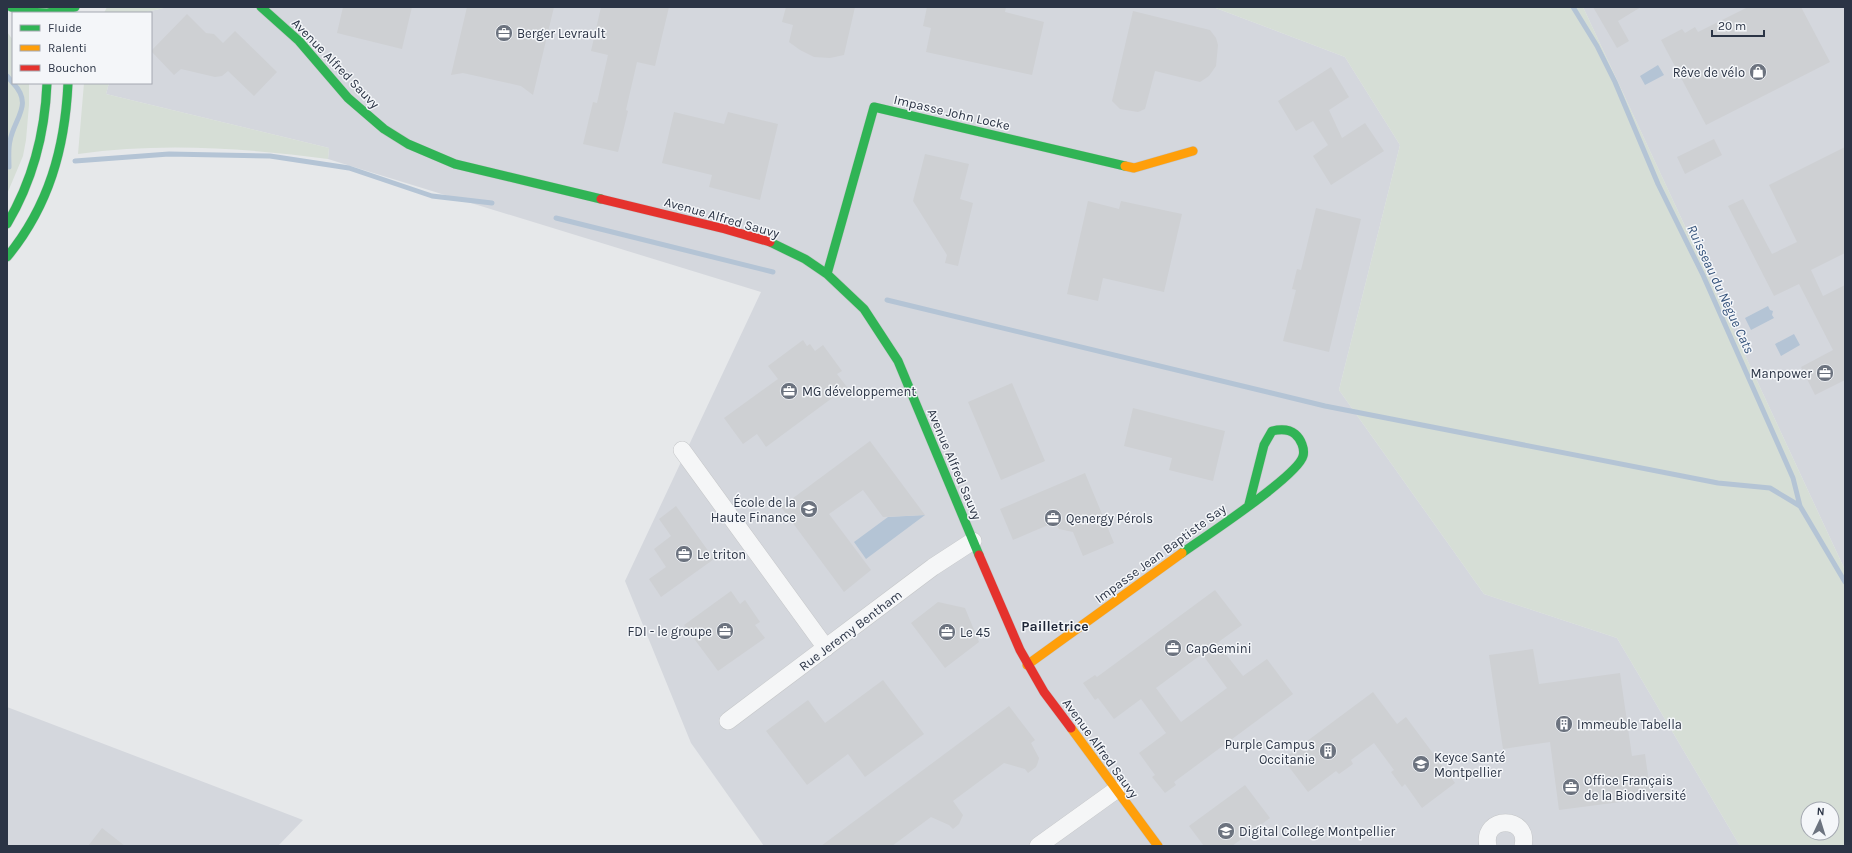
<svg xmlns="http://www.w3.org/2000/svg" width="1852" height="853" font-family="Karla,sans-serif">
  <rect width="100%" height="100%" fill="#e6e8ea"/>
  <!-- built -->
  <path fill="#d4d7dd" d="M 168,7 L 1213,7 L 1345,57 L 1400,145 L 1339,390 L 1484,594 L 1617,638 L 1740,846 L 764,846 L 691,743 L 625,581 L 761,292 L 328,159 L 329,148 L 106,94 L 109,83 L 151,83 L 151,13 L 142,13 Z
    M 1583,7 L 1845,7 L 1845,570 Z
    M 7,707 L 303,820 L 278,846 L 7,846 Z"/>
  <!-- green -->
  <path fill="#d6ded6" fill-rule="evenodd" d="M 107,7 L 168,7 L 142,13 L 104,13 Z
    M 1213,7 L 1583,7 L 1845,570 L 1845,846 L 1740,846 L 1617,638 L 1484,594 L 1339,390 L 1400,145 L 1345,57 ZM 1808,809 L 1832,809 L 1832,833 L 1808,833 Z
    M 7,32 L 13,40 L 13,83 L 29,83 L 29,105 L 26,140 L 23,156 L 7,194 Z
    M 84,83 L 109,83 L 106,94 L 329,148 L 328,159 C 245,148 161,142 78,154 Z"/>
  <!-- water -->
  <path fill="#b4c4d5" d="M 1658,65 L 1664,75 L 1645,85 L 1640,76 Z
    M 1768,306 L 1770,310 L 1773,311 L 1772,315 L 1774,318 L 1751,330 L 1745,318 Z
    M 1794,334 L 1800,345 L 1781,356 L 1775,344 Z
    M 925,515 L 866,559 L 854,542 L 888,517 Z"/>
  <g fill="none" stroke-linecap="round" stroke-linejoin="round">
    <!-- stream -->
    <path stroke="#b4c4d5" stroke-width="5" d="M 1573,7 L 1597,46 L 1615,82 L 1658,184 L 1703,275 L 1793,478 L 1800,506 L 1845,582
      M 7,76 L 13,83
      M 75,161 L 169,154 L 270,156 L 349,168 L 432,196 L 492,203
      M 9,167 C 9,159 8,149 10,141 C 14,118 34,105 13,83
      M 556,218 L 773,272
      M 887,300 L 1325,406 L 1718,483 L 1770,488 L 1800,506"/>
  </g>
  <!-- building -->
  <path fill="#ced0d3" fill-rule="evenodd" d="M 343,7 L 412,7 L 402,49 L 337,33 Z
    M 467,7 L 554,7 L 533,95 L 521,86 L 463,73 L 451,75 Z
    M 601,7 L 669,7 L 655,66 L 637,62 L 626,110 L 628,111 L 618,152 L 583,144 L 593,102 L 597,103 L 608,55 L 591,51 Z
    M 786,7 L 855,7 L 844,55 L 830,58 L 814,57 L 800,50 L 789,42 L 793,25 L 782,22 Z
    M 927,7 L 1006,7 L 1005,12 L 1044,22 L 1032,75 L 926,52 L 931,28 L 923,26 Z
    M 1593,7 L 1641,7 L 1618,21 L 1629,41 L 1617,48 Z
    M 1748,7 L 1801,7 L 1830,62 L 1706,125 L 1661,40 L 1682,29 L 1685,33 L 1695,27 L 1698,32 Z
    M 1133,11 L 1210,30 L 1216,38 L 1218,45 L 1216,66 L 1209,76 L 1200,82 L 1155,71 L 1145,109 L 1138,112 L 1120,109 L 1112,101 Z
    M 187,14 L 206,33 L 214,34 L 223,43 L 235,31 L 277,72 L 254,96 L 228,71 L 222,76 L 215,77 L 181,69 L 174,75 L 151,51 Z
    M 1331,67 L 1349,97 L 1329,110 L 1342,138 L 1365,123 L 1384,151 L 1331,185 L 1313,156 L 1328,145 L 1313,121 L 1296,131 L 1278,101 Z
    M 674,112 L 724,124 L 728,112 L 778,124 L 760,200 L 709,187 L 712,175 L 662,163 Z
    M 1714,139 L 1722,155 L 1685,174 L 1677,157 Z
    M 1845,147 L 1845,253 L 1811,270 L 1823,296 L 1845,285 L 1845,380 L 1815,395 L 1801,367 L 1833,350 L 1799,284 L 1774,296 L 1728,206 L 1743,199 L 1772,254 L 1797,242 L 1769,185 Z
    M 925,154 L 969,164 L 960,199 L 973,203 L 958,266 L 945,263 L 947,255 L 913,201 Z
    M 1088,201 L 1119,209 L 1121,201 L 1182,214 L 1164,292 L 1103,278 L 1098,301 L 1067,294 Z
    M 1316,208 L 1361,219 L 1329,352 L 1283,341 L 1296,290 L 1292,289 L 1297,269 L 1301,270 Z
    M 803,340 L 807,346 L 810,344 L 815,351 L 823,345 L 842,371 L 837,374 L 847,387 L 766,447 L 757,434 L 743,444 L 724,418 L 778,379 L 768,366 Z
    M 1012,383 L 1045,461 L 1001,480 L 968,402 Z
    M 1133,408 L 1225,431 L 1213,481 L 1169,470 L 1172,458 L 1124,446 Z
    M 870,441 L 925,515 L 883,517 L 863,490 L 829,514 L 871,570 L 844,592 L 781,507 Z
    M 1085,473 L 1114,543 L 1083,556 L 1073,532 L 1059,529 L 1055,522 L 1013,540 L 1000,509 Z
    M 676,506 L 714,559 L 661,597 L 649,579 L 666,567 L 654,549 L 671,536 L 659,519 Z
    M 1215,590 L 1242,625 L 1217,643 L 1243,676 L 1267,659 L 1293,694 L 1174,782 L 1176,785 L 1165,793 L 1152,777 L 1155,775 L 1139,753 L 1166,733 L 1141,699 L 1114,719 L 1098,698 L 1095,700 L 1083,683 L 1095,675 L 1097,677 ZM 1202,654 L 1227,688 L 1181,722 L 1156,688 Z
    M 731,591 L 740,604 L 745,600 L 760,622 L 755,625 L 765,638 L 718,671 L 684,625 Z
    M 938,602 L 965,608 L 979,642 L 945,668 L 911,623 Z
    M 1533,649 L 1539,684 L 1620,673 L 1632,756 L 1645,754 L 1651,798 L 1559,810 L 1550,742 L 1503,749 L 1489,655 Z
    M 883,680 L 924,734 L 865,777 L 848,754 L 807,785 L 766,731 L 808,700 L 825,723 Z
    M 1373,692 L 1397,724 L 1406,717 L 1455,783 L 1422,808 L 1405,784 L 1402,787 L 1391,772 L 1394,770 L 1374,743 L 1351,760 L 1353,764 L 1339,774 L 1336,771 L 1308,792 L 1283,759 Z
    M 1009,706 L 1035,740 L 1031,743 L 1039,758 L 1038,762 L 1036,767 L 1028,773 L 1025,769 L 1004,763 L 953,801 L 963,815 L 959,824 L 953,829 L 949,825 L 931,817 L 892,846 L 821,846 Z
    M 1245,785 L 1270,818 L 1232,846 L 1204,846 L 1189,826 Z
    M 102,828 L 125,846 L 88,846 Z"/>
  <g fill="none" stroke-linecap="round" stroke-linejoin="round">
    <defs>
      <path id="street" d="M 682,450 L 826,648
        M 728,721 L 933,567 L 973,541
        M 1038,846 L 1116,790
        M 1488,846 C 1481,815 1530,815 1523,846"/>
      <path id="fast" d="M 11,7 L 28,12 L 46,13
        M 261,7 L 299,41 L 348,98 L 384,129 L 408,144 L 455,164 L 601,199
        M 48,13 L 75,7
        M 7,224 C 33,180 45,134 47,83
        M 770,242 L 805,259 L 827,274 L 864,309 L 898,361 L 979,555
        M 7,257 C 49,206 65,148 68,83
        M 827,274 L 874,107 L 1125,166
        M 1182,553 C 1203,538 1298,476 1303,456 C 1305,449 1301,439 1295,434 C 1289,429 1280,429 1272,431 L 1264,445 L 1249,504"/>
      <path id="slow" d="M 1125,166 L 1134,168 L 1193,151
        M 1027,665 L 1182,553
        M 1071,728 L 1158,846"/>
      <path id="jam" d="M 601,199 L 725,229 L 770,242
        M 979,555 L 1020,650 L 1044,692 L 1071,728"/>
    </defs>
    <!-- street casing -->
    <use href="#street" stroke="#c4c6c8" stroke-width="18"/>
    <!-- fast casing -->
    <use href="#fast" stroke="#c4c6c8" stroke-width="10"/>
    <!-- slow casing -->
    <use href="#slow" stroke="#c4c6c8" stroke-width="10"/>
    <!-- jam casing -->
    <use href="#jam" stroke="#c4c6c8" stroke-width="10"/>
    <!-- street -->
    <use href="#street" stroke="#f5f6f7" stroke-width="17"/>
    <!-- fast -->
    <use href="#fast" stroke="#30b455" stroke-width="9"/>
    <!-- slow -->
    <use href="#slow" stroke="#ff9f0a" stroke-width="9"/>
    <!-- jam -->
    <use href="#jam" stroke="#e5322d" stroke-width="9"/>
  </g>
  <!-- icons -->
  <defs>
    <symbol id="office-disc" viewBox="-11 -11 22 22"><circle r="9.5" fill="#6c737f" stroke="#f4f6f9"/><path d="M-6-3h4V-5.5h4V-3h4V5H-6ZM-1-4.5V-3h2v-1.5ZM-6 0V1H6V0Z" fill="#fff"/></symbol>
    <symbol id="shop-disc" viewBox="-11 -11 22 22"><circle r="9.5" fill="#6c737f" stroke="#f4f6f9"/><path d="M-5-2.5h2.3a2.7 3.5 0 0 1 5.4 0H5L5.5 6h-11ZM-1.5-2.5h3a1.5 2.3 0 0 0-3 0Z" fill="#fff"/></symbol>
    <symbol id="university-disc" viewBox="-11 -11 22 22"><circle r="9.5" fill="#6c737f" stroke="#f4f6f9"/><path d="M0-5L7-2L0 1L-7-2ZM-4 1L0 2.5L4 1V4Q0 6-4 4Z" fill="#fff"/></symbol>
    <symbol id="building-disc" viewBox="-11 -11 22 22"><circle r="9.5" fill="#6c737f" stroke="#f4f6f9"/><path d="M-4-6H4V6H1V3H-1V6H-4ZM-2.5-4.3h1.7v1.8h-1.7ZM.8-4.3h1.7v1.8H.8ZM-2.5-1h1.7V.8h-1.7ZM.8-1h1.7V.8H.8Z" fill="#fff"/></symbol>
  </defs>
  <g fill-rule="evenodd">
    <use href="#office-disc" x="494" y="23" width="20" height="20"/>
    <use href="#shop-disc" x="1748" y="62" width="20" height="20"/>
    <use href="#office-disc" x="1815" y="363" width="20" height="20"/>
    <use href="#office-disc" x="779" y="381" width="20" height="20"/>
    <use href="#university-disc" x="799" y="499" width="20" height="20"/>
    <use href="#office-disc" x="1043" y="508" width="20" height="20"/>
    <use href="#office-disc" x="674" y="544" width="20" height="20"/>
    <use href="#office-disc" x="715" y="621" width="20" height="20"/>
    <use href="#office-disc" x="937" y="622" width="20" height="20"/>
    <use href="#office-disc" x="1163" y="638" width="20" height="20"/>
    <use href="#building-disc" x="1554" y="714" width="20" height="20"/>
    <use href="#building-disc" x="1318" y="741" width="20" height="20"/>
    <use href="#university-disc" x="1411" y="754" width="20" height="20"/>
    <use href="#office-disc" x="1561" y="777" width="20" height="20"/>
    <use href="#university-disc" x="1216" y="821" width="20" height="20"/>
  </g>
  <g text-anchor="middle" stroke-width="3" stroke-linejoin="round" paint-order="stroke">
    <!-- poi labels -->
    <g font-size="13" fill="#2b3445" stroke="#f4f6f9" text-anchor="start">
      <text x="517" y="38">Berger Levrault</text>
      <text x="1745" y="77" text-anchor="end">Rêve de vélo</text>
      <text x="1812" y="378" text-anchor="end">Manpower</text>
      <text x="802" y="396">MG développement</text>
      <text x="796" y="507" text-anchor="end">École de la<tspan x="796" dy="15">Haute Finance</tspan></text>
      <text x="1066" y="523">Qenergy Pérols</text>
      <text x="697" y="559">Le triton</text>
      <text x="712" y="636" text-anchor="end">FDI - le groupe</text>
      <text x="960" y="637">Le 45</text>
      <text x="1186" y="653">CapGemini</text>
      <text x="1577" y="729">Immeuble Tabella</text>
      <text x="1315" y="749" text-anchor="end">Purple Campus<tspan x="1315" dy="15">Occitanie</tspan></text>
      <text x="1434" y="762">Keyce Santé<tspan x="1434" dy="15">Montpellier</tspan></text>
      <text x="1584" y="785">Office Français<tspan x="1584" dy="15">de la Biodiversité</tspan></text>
      <text x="1239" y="836">Digital College Montpellier</text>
    </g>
    <!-- street labels -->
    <g font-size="13" fill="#2b3445" stroke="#f4f6f9">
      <text transform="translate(336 63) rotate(46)" y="5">Avenue Alfred Sauvy</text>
      <text transform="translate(952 112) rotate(13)" y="5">Impasse John Locke</text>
      <text transform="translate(722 217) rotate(16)" y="5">Avenue Alfred Sauvy</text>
      <text transform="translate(955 464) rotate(67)" y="5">Avenue Alfred Sauvy</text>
      <text transform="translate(1160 553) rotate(-36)" y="5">Impasse Jean Baptiste Say</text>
      <text transform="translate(850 630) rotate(-37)" y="5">Rue Jeremy Bentham</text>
      <text transform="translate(1101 748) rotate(54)" y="5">Avenue Alfred Sauvy</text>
    </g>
    <!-- water labels -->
    <g font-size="14" font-style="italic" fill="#34527a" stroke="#f4f6f9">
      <text transform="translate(1721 289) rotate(65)" y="5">Ruisseau du Nègue Cats</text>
    </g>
    <!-- neighbourhood labels -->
    <g font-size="14" font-weight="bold" fill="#1d2536" stroke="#f4f6f9">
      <text x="1055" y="631">Pailletrice</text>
    </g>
  </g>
  <!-- border -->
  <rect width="1852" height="853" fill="none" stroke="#2b3445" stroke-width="16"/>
  <!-- legend -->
  <rect x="12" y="12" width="140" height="72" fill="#f4f6f9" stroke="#a4a8b1"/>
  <rect x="20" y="25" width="20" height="6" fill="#30b455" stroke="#a4a8b1"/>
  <text x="48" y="32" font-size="12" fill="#2b3445">Fluide</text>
  <rect x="20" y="45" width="20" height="6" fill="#ff9f0a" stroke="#a4a8b1"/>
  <text x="48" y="52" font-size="12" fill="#2b3445">Ralenti</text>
  <rect x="20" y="65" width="20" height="6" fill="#e5322d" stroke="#a4a8b1"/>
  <text x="48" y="72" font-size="12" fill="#2b3445">Bouchon</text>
  <!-- north arrow -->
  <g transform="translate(1820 821) rotate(4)"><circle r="19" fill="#f4f6f9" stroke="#a4a8b1"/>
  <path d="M0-3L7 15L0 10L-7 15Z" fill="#6c737f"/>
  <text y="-6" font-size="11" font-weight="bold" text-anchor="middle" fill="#2b3445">N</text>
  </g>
  <!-- scale -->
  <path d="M1712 30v6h52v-6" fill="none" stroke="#2b3445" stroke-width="2"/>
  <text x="1718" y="30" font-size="12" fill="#2b3445" stroke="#f4f6f9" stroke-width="3" paint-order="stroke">20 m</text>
</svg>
